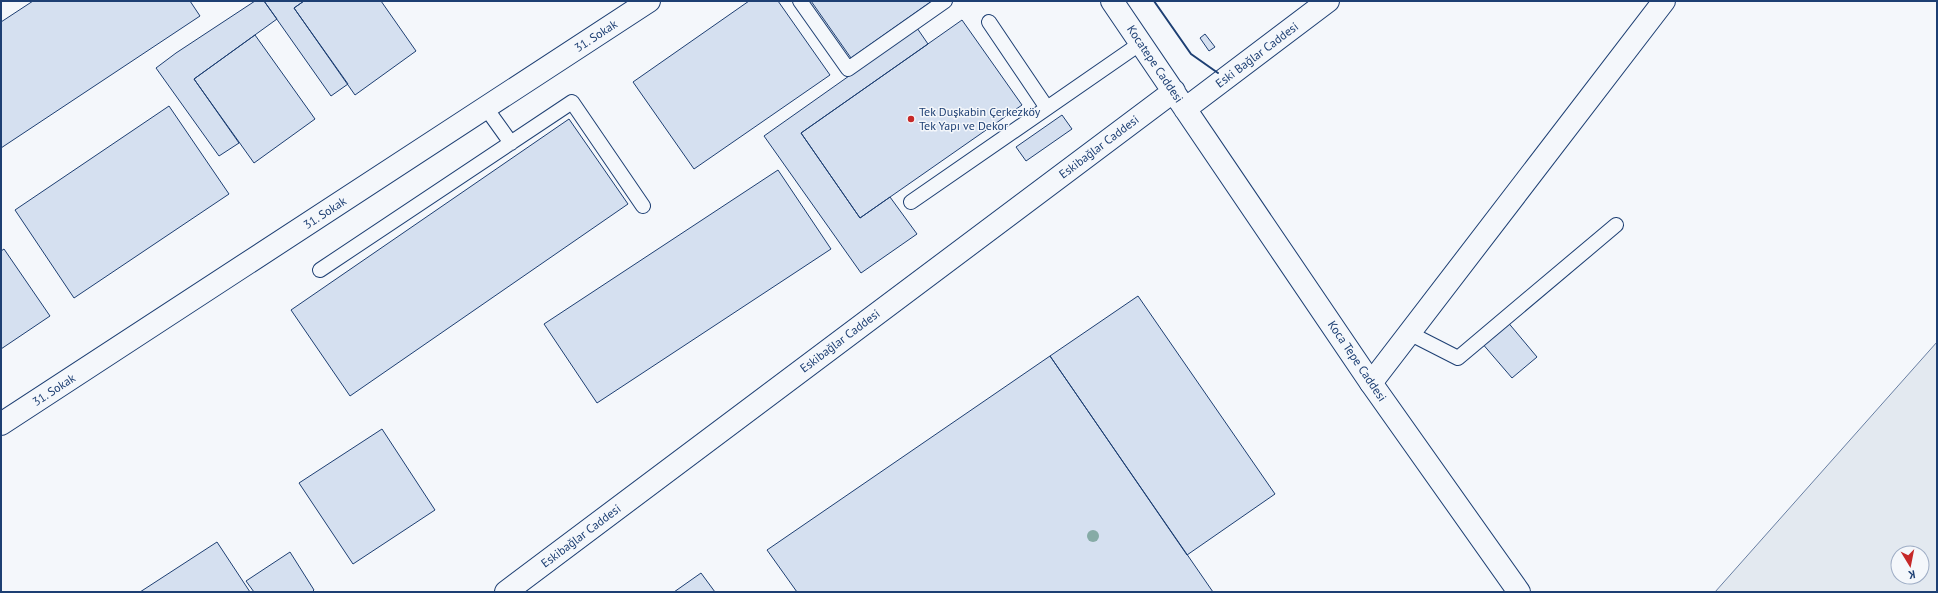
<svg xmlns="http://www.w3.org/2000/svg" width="1938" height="593" font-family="'PT Sans',sans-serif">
  <rect width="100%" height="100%" fill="#f4f7fb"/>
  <!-- green -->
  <path fill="#e3e9f0" stroke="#687fa3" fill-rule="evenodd" d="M 1937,342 L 1937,592 L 1715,592 ZM 1898,553 L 1922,553 L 1922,577 L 1898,577 Z"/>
  <!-- building -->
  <path fill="#d5e0f0" stroke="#1d3f73" d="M 33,1 L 190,1 L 200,16 L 1,148 L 1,22 Z
    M 255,1 L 264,1 L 277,19 L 194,79 L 239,143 L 219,156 L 156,68 L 176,53 Z
    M 264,1 L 304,1 L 294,8 L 348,84 L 331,96 Z
    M 304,1 L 381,1 L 416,51 L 355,95 L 294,8 Z
    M 749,1 L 778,1 L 830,75 L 694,169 L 633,82 Z
    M 811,1 L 932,1 L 851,58 Z
    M 962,20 L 1022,105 L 860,218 L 801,133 Z
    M 917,28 L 928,44 L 801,133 L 860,218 L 890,197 L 917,234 L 861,273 L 764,136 Z
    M 1205,34 L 1215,47 L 1209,51 L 1200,38 Z
    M 255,35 L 315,119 L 254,163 L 194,79 Z
    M 169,106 L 229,194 L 74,298 L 15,210 Z
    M 1062,115 L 1072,129 L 1026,161 L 1016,147 Z
    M 569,119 L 628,204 L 350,396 L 291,310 Z
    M 778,170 L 831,249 L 597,403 L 544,324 Z
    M 4,249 L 50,316 L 1,349 L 1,251 Z
    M 1138,296 L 1275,494 L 1187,555 L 1050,356 Z
    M 1506,320 L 1537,357 L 1512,378 L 1481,342 Z
    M 1050,356 L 1213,592 L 797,592 L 767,550 Z
    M 382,429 L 435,510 L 353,564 L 299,483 Z
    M 217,542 L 250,592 L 140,592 Z
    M 290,552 L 314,590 L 312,592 L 254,592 L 246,581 Z
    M 701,573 L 715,592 L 674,592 Z"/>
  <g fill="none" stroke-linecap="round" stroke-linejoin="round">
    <defs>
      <path id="service" d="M 800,1 L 848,69 L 945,1
        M 989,22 L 1047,108
        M 486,108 L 511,143
        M 911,202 L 1141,43
        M 320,270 L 572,102 L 643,206
        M 1409,333 L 1458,358 L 1616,225"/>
      <path id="minor" d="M 1371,383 L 1664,1
        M 1,424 L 649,1"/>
      <path id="tertiary" d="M 1112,1 L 1371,383 L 1519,592
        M 1185,109 L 1328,1
        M 506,592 L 1174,91"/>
    </defs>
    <!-- service casing -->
    <use href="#service" stroke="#1d3f73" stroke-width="16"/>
    <!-- minor casing -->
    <use href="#minor" stroke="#1d3f73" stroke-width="24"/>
    <!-- tertiary casing -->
    <use href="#tertiary" stroke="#1d3f73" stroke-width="24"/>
    <!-- service -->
    <use href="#service" stroke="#f4f7fb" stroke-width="14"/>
    <!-- minor -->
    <use href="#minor" stroke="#f4f7fb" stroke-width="22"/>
    <!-- tertiary -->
    <use href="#tertiary" stroke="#f4f7fb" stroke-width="22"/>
    <!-- wall -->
    <path stroke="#1d3f73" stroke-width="2" d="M 1154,1 L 1191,54 L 1218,73"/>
  </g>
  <!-- trees -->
  <circle fill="#86aba6" cx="1093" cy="536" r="6"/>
  <!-- markers -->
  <circle fill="#c62828" stroke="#f4f7fb" stroke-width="1.5" cx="911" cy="119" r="4"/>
  <g text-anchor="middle" stroke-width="3" stroke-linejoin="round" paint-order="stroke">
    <!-- street labels -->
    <g font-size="12" fill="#1d3f73" stroke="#f4f7fb">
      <text transform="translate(596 36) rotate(-33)" y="4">31. Sokak</text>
      <text transform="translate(1257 55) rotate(-37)" y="4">Eski Bağlar Caddesi</text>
      <text transform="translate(1155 64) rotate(56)" y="4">Kocatepe Caddesi</text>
      <text transform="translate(1099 147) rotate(-37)" y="4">Eskibağlar Caddesi</text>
      <text transform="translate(325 213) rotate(-33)" y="4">31. Sokak</text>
      <text transform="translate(840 341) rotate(-37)" y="4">Eskibağlar Caddesi</text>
      <text transform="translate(1357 361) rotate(56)" y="4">Koca Tepe Caddesi</text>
      <text transform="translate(54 390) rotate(-33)" y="4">31. Sokak</text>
      <text transform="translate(581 536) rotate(-37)" y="4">Eskibağlar Caddesi</text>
    </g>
    <!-- poi labels -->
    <g font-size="12" fill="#1d3f73" stroke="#f4f7fb" text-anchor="start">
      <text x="919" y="116">Tek Duşkabin Çerkezköy<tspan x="919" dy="14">Tek Yapı ve Dekor</tspan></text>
    </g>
  </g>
  <!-- border -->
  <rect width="1938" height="593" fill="none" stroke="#1d3f73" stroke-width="4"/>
  <!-- north arrow -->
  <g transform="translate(1910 565) rotate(170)"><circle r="19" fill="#f4f7fb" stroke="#9eadc5"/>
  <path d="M0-3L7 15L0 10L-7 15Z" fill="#c62828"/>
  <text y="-6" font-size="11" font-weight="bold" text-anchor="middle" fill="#1d3f73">K</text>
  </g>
</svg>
